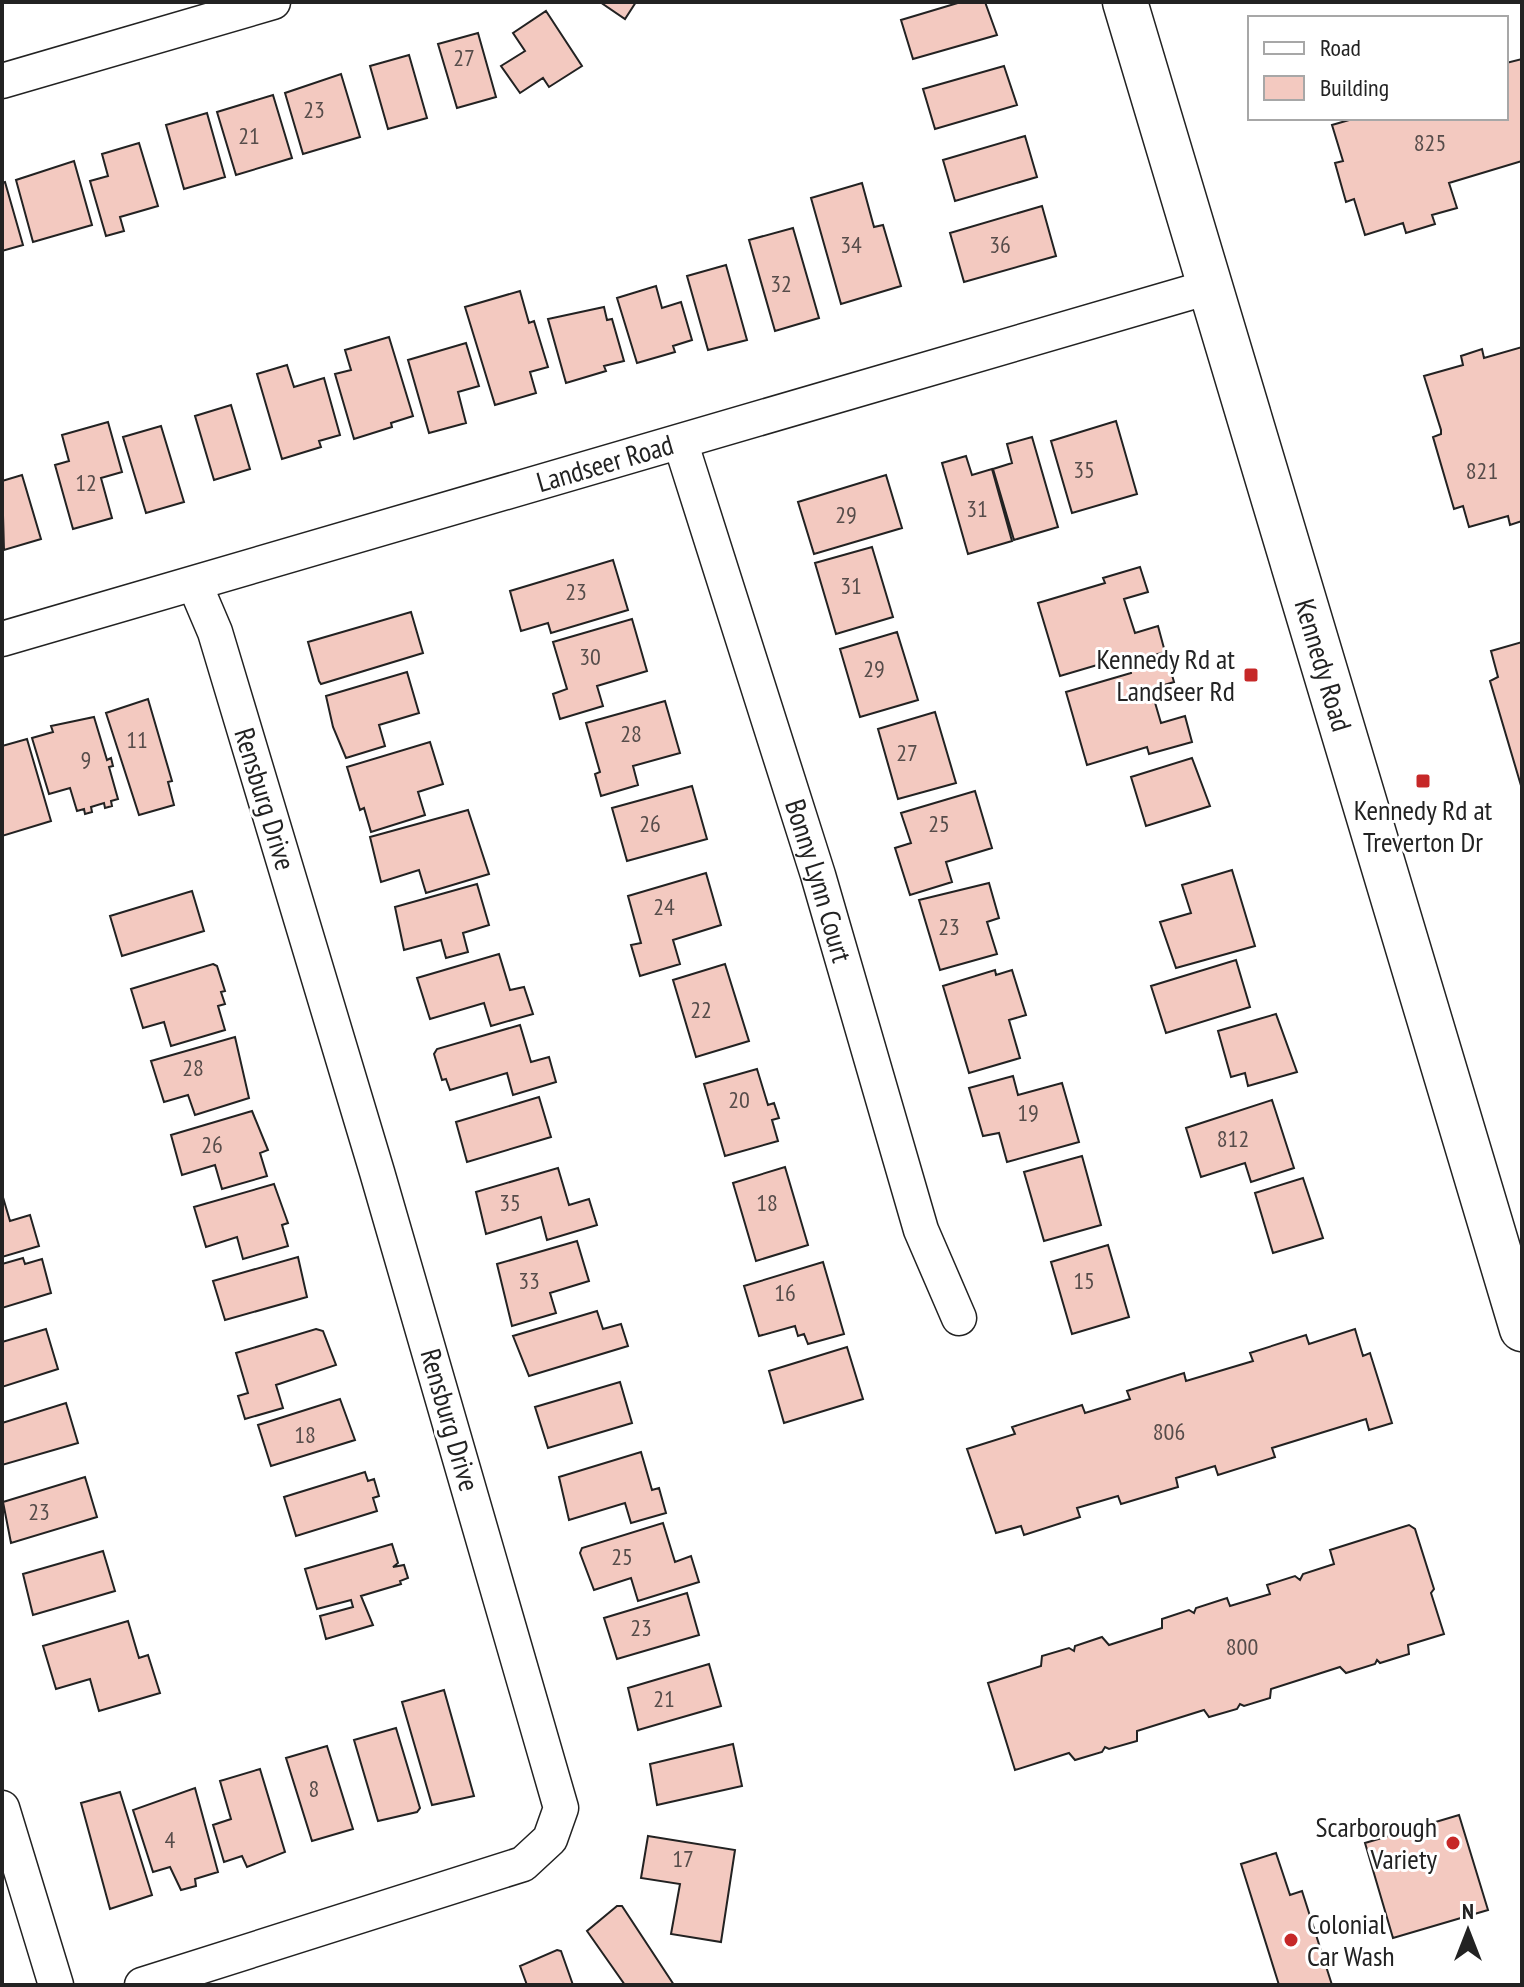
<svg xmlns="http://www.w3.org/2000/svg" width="1524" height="1987" font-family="'PT Sans Narrow',sans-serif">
  <rect width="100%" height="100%" fill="#fff"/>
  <!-- building -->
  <path fill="#f3c9c0" stroke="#222" stroke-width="2" d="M 600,2 L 636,2 L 625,19 Z
    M 961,2 L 985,2 L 997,35 L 913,59 L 901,20 Z
    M 546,11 L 582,66 L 549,87 L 543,78 L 520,93 L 501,66 L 525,51 L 513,33 Z
    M 478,33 L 496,97 L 457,108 L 438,44 Z
    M 409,55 L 427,118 L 388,129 L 370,66 Z
    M 1522,59 L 1522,161 L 1449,183 L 1457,208 L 1432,215 L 1435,224 L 1406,233 L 1403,223 L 1365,235 L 1354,199 L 1346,202 L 1335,163 L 1343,161 L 1332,125 L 1356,118 L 1506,118 L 1506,63 Z
    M 1004,66 L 1017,105 L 935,129 L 923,89 Z
    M 341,74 L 360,137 L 303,154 L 285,93 Z
    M 273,95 L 292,158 L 236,175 L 217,112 Z
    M 207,113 L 225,177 L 184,189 L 166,125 Z
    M 1025,136 L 1037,177 L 955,201 L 943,160 Z
    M 139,143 L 158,206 L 120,217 L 124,231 L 106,236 L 90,181 L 108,176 L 102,154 Z
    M 74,161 L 92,225 L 33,242 L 16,180 Z
    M 5,182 L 23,245 L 2,251 L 2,183 Z
    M 862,183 L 874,227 L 883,225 L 901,286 L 841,304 L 811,198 Z
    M 1042,206 L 1056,256 L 964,282 L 950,233 Z
    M 793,228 L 819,318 L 775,331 L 749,240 Z
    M 726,265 L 747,340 L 708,350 L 687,276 Z
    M 656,286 L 662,308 L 681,302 L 692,340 L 673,346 L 675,352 L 637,363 L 617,298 Z
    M 520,291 L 529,323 L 534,321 L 548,367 L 530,372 L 536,393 L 495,405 L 465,307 Z
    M 604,307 L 607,320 L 612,319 L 624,361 L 604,366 L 606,371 L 566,383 L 548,319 Z
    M 389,337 L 413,416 L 391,423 L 392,427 L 354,439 L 335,374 L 351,370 L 345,350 Z
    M 466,343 L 479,386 L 458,392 L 466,423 L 429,433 L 408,360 Z
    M 1522,347 L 1522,521 L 1510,525 L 1508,516 L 1469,527 L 1463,506 L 1454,509 L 1433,437 L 1441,434 L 1441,430 L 1424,376 L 1463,365 L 1461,356 L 1482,349 L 1484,358 Z
    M 287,365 L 294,387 L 324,378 L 340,435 L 319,441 L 321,447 L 282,459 L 257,374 Z
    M 231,405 L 250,469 L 214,480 L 195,416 Z
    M 1116,421 L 1137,494 L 1072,513 L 1051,441 Z
    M 108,422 L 122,472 L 101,478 L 112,518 L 73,529 L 55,465 L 69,461 L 62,435 Z
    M 161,426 L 184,502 L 146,513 L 123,437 Z
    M 1032,437 L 1058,527 L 1014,540 L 993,469 L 1012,463 L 1007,444 Z
    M 966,456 L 972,475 L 992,469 L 1012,541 L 968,554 L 942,463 Z
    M 22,475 L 41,539 L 4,550 L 2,481 Z
    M 886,475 L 902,528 L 814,554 L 798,502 Z
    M 872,547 L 893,617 L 836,634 L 815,563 Z
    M 613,560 L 628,610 L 551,633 L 548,623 L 521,631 L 510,591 Z
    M 1140,567 L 1148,592 L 1124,599 L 1135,633 L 1158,626 L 1165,652 L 1123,664 L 1121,658 L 1060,676 L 1038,603 L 1105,583 L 1103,578 Z
    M 411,612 L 423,653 L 321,684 L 319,681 L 308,642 Z
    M 632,619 L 647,671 L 597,686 L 603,706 L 560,719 L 553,694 L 567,689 L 553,642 Z
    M 897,632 L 918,700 L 860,717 L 840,649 Z
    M 1522,642 L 1522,789 L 1490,681 L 1498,677 L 1491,651 Z
    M 1167,657 L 1174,682 L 1151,689 L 1161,723 L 1185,716 L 1192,742 L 1149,754 L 1147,747 L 1087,765 L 1066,692 L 1131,673 L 1130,667 Z
    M 407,672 L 419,713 L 379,725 L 385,746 L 346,758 L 333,727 L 326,696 Z
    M 148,699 L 172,781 L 168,782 L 174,805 L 139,815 L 106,713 Z
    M 665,701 L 680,753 L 633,766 L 638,785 L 601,796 L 595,774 L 600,772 L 586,723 Z
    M 935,712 L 956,783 L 898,799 L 878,729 Z
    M 94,717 L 107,760 L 111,758 L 113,766 L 109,767 L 118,799 L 111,801 L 112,806 L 105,808 L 104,803 L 91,807 L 92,812 L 85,814 L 84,809 L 77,811 L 70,788 L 49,794 L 32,738 L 53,732 L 51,726 Z
    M 27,739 L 51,821 L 2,836 L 2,746 Z
    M 430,742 L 443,784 L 418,792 L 425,815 L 371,832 L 364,808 L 360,810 L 347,767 Z
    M 1192,758 L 1210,806 L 1146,826 L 1131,777 Z
    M 692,786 L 707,839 L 627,861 L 612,808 Z
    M 975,791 L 992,848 L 946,862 L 952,882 L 910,895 L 895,848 L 911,843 L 901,813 Z
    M 468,810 L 489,874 L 426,893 L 419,870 L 381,882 L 370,837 Z
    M 1232,870 L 1255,946 L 1176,968 L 1160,922 L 1191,913 L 1182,885 Z
    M 706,873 L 721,925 L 673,940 L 680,964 L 640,976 L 631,945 L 641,943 L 628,896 Z
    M 989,883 L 999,918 L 987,922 L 997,954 L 940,970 L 919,900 Z
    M 477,884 L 489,925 L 463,933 L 468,952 L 446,958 L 441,940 L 404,950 L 395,907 Z
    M 192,891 L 204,931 L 122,956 L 110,916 Z
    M 499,954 L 510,990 L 524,987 L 533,1014 L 491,1026 L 484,1003 L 430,1019 L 417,978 Z
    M 1236,960 L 1250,1007 L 1166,1033 L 1151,986 Z
    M 213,964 L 217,966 L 225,991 L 221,992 L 225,1004 L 218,1006 L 225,1030 L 171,1046 L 164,1022 L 143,1028 L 131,989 Z
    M 725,964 L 749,1041 L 696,1057 L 673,980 Z
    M 995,970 L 996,975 L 1012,970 L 1026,1015 L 1009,1020 L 1020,1058 L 969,1073 L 943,986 Z
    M 1276,1014 L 1297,1072 L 1248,1086 L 1245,1073 L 1231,1077 L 1218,1031 Z
    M 520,1025 L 531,1062 L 549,1057 L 556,1082 L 513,1095 L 507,1073 L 450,1090 L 446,1079 L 442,1080 L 434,1054 L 437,1049 Z
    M 235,1037 L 249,1098 L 195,1115 L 188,1095 L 164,1102 L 151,1061 Z
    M 757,1069 L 768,1105 L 774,1103 L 779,1118 L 772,1120 L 778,1141 L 725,1156 L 704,1084 Z
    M 1013,1076 L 1018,1095 L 1062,1083 L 1079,1142 L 1007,1162 L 999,1133 L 983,1136 L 969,1088 Z
    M 539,1097 L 551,1137 L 467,1162 L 456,1122 Z
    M 1272,1100 L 1294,1168 L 1251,1182 L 1245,1163 L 1201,1177 L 1186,1128 Z
    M 252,1111 L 268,1150 L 260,1153 L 267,1176 L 222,1189 L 215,1165 L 182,1175 L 171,1135 Z
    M 1082,1156 L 1101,1225 L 1044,1241 L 1024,1172 Z
    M 785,1167 L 808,1245 L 756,1261 L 733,1183 Z
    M 558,1168 L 569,1205 L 589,1199 L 597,1225 L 547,1240 L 541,1217 L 486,1234 L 476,1192 Z
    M 1303,1178 L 1323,1238 L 1273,1253 L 1255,1193 Z
    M 274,1184 L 288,1223 L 282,1225 L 288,1246 L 243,1259 L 237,1237 L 206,1247 L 194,1207 Z
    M 2,1194 L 10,1221 L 30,1215 L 39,1246 L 2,1257 Z
    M 577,1241 L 589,1281 L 550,1293 L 556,1313 L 512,1326 L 497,1264 Z
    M 1108,1245 L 1129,1317 L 1072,1334 L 1051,1262 Z
    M 298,1257 L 307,1297 L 225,1320 L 213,1281 Z
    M 23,1258 L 25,1264 L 42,1259 L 51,1293 L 2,1308 L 2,1264 Z
    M 823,1262 L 844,1334 L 808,1344 L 804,1334 L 798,1336 L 795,1326 L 759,1336 L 744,1286 Z
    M 597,1311 L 603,1329 L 621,1324 L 628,1346 L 529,1376 L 513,1336 Z
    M 46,1329 L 58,1369 L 2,1387 L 2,1342 Z
    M 316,1329 L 323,1331 L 336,1365 L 276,1385 L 283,1408 L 245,1419 L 238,1396 L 248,1393 L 236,1353 Z
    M 1355,1329 L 1363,1356 L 1370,1353 L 1392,1423 L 1369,1430 L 1366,1419 L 1272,1448 L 1275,1457 L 1218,1475 L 1215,1466 L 1176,1478 L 1178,1487 L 1121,1504 L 1118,1496 L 1077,1508 L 1080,1517 L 1024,1535 L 1021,1526 L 996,1533 L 967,1449 L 1015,1434 L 1012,1427 L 1082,1405 L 1085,1413 L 1130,1399 L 1127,1391 L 1184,1373 L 1186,1381 L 1253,1361 L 1250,1353 L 1306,1335 L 1309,1344 Z
    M 847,1347 L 863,1399 L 784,1423 L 769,1371 Z
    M 620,1382 L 632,1423 L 548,1448 L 535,1407 Z
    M 340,1399 L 355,1440 L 271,1466 L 258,1425 Z
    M 66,1403 L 78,1443 L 2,1465 L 2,1423 Z
    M 641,1452 L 652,1490 L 659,1488 L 666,1513 L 631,1523 L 625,1503 L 569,1520 L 559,1477 Z
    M 365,1472 L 368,1481 L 374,1479 L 379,1496 L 373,1498 L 377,1511 L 296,1536 L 284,1497 Z
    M 85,1477 L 97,1517 L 11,1543 L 3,1502 Z
    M 663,1523 L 675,1562 L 691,1556 L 699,1582 L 638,1601 L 631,1578 L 594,1590 L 580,1553 L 582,1548 Z
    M 1409,1525 L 1415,1529 L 1434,1589 L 1431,1593 L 1444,1634 L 1408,1645 L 1409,1654 L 1380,1663 L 1377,1660 L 1375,1664 L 1346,1673 L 1340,1667 L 1271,1689 L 1270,1698 L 1244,1706 L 1240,1704 L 1237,1709 L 1209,1717 L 1204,1710 L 1137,1731 L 1137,1741 L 1109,1749 L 1105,1747 L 1102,1752 L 1075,1760 L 1069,1753 L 1015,1770 L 988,1683 L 1041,1666 L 1042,1656 L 1069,1648 L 1074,1651 L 1075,1646 L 1102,1637 L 1109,1645 L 1162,1628 L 1162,1619 L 1189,1610 L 1194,1613 L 1196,1608 L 1227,1598 L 1230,1606 L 1270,1594 L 1267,1585 L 1295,1576 L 1300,1580 L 1303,1574 L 1334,1564 L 1330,1550 Z
    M 392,1544 L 398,1563 L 393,1567 L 404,1565 L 408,1578 L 400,1581 L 401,1584 L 361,1596 L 373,1625 L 326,1639 L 320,1616 L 353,1607 L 351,1600 L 317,1609 L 305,1569 Z
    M 103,1551 L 115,1591 L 33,1615 L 23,1574 Z
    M 687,1593 L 699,1635 L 617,1659 L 604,1618 Z
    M 128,1621 L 139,1658 L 148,1655 L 160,1693 L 99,1711 L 90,1679 L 56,1689 L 43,1646 Z
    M 709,1664 L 721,1706 L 638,1730 L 628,1688 Z
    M 444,1690 L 474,1796 L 432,1805 L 402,1702 Z
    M 396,1728 L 420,1808 L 417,1812 L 378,1821 L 354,1740 Z
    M 733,1744 L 742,1786 L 657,1805 L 650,1764 Z
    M 327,1746 L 353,1829 L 312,1841 L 286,1758 Z
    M 260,1769 L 285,1852 L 247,1867 L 242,1856 L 224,1862 L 213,1825 L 231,1819 L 220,1781 Z
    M 195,1788 L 218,1872 L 195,1879 L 196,1886 L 181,1890 L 170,1867 L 153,1872 L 133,1810 Z
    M 120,1792 L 152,1895 L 110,1909 L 81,1803 Z
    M 1459,1815 L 1488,1910 L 1393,1938 L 1365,1843 Z
    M 648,1836 L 735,1850 L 721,1942 L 671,1934 L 680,1884 L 641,1878 Z
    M 1276,1853 L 1290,1895 L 1302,1891 L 1332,1985 L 1279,1985 L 1241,1864 Z
    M 617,1906 L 622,1906 L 674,1985 L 625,1985 L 587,1931 Z
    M 557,1950 L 561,1951 L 573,1985 L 527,1985 L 520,1966 Z"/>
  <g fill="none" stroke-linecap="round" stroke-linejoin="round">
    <defs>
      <g id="minor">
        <path d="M 2,81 L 273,2"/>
        <path id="s1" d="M 681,444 L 818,875 L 921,1230 L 959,1318"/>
        <path id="s2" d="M 2,639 L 1209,287"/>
        <path d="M 2,1808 L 56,1985"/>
        <path d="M 142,1985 L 523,1864 L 550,1839 L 561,1808 L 377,1172 L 215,632 L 195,585"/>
      </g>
      <g id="secondary">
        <path id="s3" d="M 1125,2 L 1522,1329"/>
      </g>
    </defs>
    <!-- minor casing -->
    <use href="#minor" stroke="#222" stroke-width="37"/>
    <!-- secondary casing -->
    <use href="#secondary" stroke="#222" stroke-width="47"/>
    <!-- minor -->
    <use href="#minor" stroke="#fff" stroke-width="34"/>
    <!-- secondary -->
    <use href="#secondary" stroke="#fff" stroke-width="44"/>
  </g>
  <!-- markers -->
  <g fill="#c62828" stroke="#fff" stroke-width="3">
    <rect x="1243" y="667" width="16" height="16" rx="4"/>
    <rect x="1415" y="773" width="16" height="16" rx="4"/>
    <circle cx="1453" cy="1843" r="8"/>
    <circle cx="1291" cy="1940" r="8"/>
  </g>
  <g text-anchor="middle" stroke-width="6" stroke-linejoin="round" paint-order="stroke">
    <!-- number labels -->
    <g font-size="24" fill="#564c4a">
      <text x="464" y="66">27</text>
      <text x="314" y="118">23</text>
      <text x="249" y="144">21</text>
      <text x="1430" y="151">825</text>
      <text x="851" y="253">34</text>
      <text x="1000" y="253">36</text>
      <text x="781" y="292">32</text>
      <text x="1084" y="478">35</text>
      <text x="1482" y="479">821</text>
      <text x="86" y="491">12</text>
      <text x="977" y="517">31</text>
      <text x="846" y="523">29</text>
      <text x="851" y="594">31</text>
      <text x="576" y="600">23</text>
      <text x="590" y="665">30</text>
      <text x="874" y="677">29</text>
      <text x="631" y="742">28</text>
      <text x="137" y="748">11</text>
      <text x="907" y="761">27</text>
      <text x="86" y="768">9</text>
      <text x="650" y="832">26</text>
      <text x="939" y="832">25</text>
      <text x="664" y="915">24</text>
      <text x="949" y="935">23</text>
      <text x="701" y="1018">22</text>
      <text x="193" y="1076">28</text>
      <text x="739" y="1108">20</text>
      <text x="1028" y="1121">19</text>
      <text x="1233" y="1147">812</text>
      <text x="212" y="1153">26</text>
      <text x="510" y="1211">35</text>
      <text x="767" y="1211">18</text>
      <text x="529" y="1289">33</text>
      <text x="1084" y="1289">15</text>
      <text x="785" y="1301">16</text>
      <text x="1169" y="1440">806</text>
      <text x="305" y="1443">18</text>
      <text x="39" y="1520">23</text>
      <text x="622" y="1565">25</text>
      <text x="641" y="1636">23</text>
      <text x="1242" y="1655">800</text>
      <text x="664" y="1707">21</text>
      <text x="314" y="1797">8</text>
      <text x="170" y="1848">4</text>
      <text x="683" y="1867">17</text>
    </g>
    <!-- street labels -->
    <g font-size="28" fill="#222" stroke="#fff">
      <text dy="10" stroke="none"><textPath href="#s2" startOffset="628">Landseer Road</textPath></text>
      <text dy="10" stroke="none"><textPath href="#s3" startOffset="692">Kennedy Road</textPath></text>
      <text transform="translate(265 799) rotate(73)" y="10">Rensburg Drive</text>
      <text dy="10" stroke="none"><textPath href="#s1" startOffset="458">Bonny Lynn Court</textPath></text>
      <text transform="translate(450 1420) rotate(74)" y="10">Rensburg Drive</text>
    </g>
    <!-- poi labels -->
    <g font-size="28" fill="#222" stroke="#fff" text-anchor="end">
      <text x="1235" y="669">Kennedy Rd at<tspan x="1235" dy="32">Landseer Rd</tspan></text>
      <text x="1423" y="820" text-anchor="middle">Kennedy Rd at<tspan x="1423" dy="32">Treverton Dr</tspan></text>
      <text x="1437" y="1837">Scarborough<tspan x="1437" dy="32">Variety</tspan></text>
      <text x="1307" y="1934" text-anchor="start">Colonial<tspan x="1307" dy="32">Car Wash</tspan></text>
    </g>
  </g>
  <!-- border -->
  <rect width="1524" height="1987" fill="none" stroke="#222222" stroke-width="8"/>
  <!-- legend -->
  <rect x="1248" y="16" width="260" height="104" fill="#ffffff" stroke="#a7a7a7" stroke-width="2"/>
  <rect x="1264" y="42" width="40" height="12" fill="#ffffff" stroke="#a7a7a7" stroke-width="2"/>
  <text x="1320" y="56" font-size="24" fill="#222222">Road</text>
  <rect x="1264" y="76" width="40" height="24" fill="#f3c9c0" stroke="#a7a7a7" stroke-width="2"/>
  <text x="1320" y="96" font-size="24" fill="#222222">Building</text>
  <!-- north arrow -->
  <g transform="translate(1468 1931)" stroke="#ffffff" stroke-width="6" paint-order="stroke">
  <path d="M0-6L14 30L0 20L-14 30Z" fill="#222222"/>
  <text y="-12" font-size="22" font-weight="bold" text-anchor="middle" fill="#222222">N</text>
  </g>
</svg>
